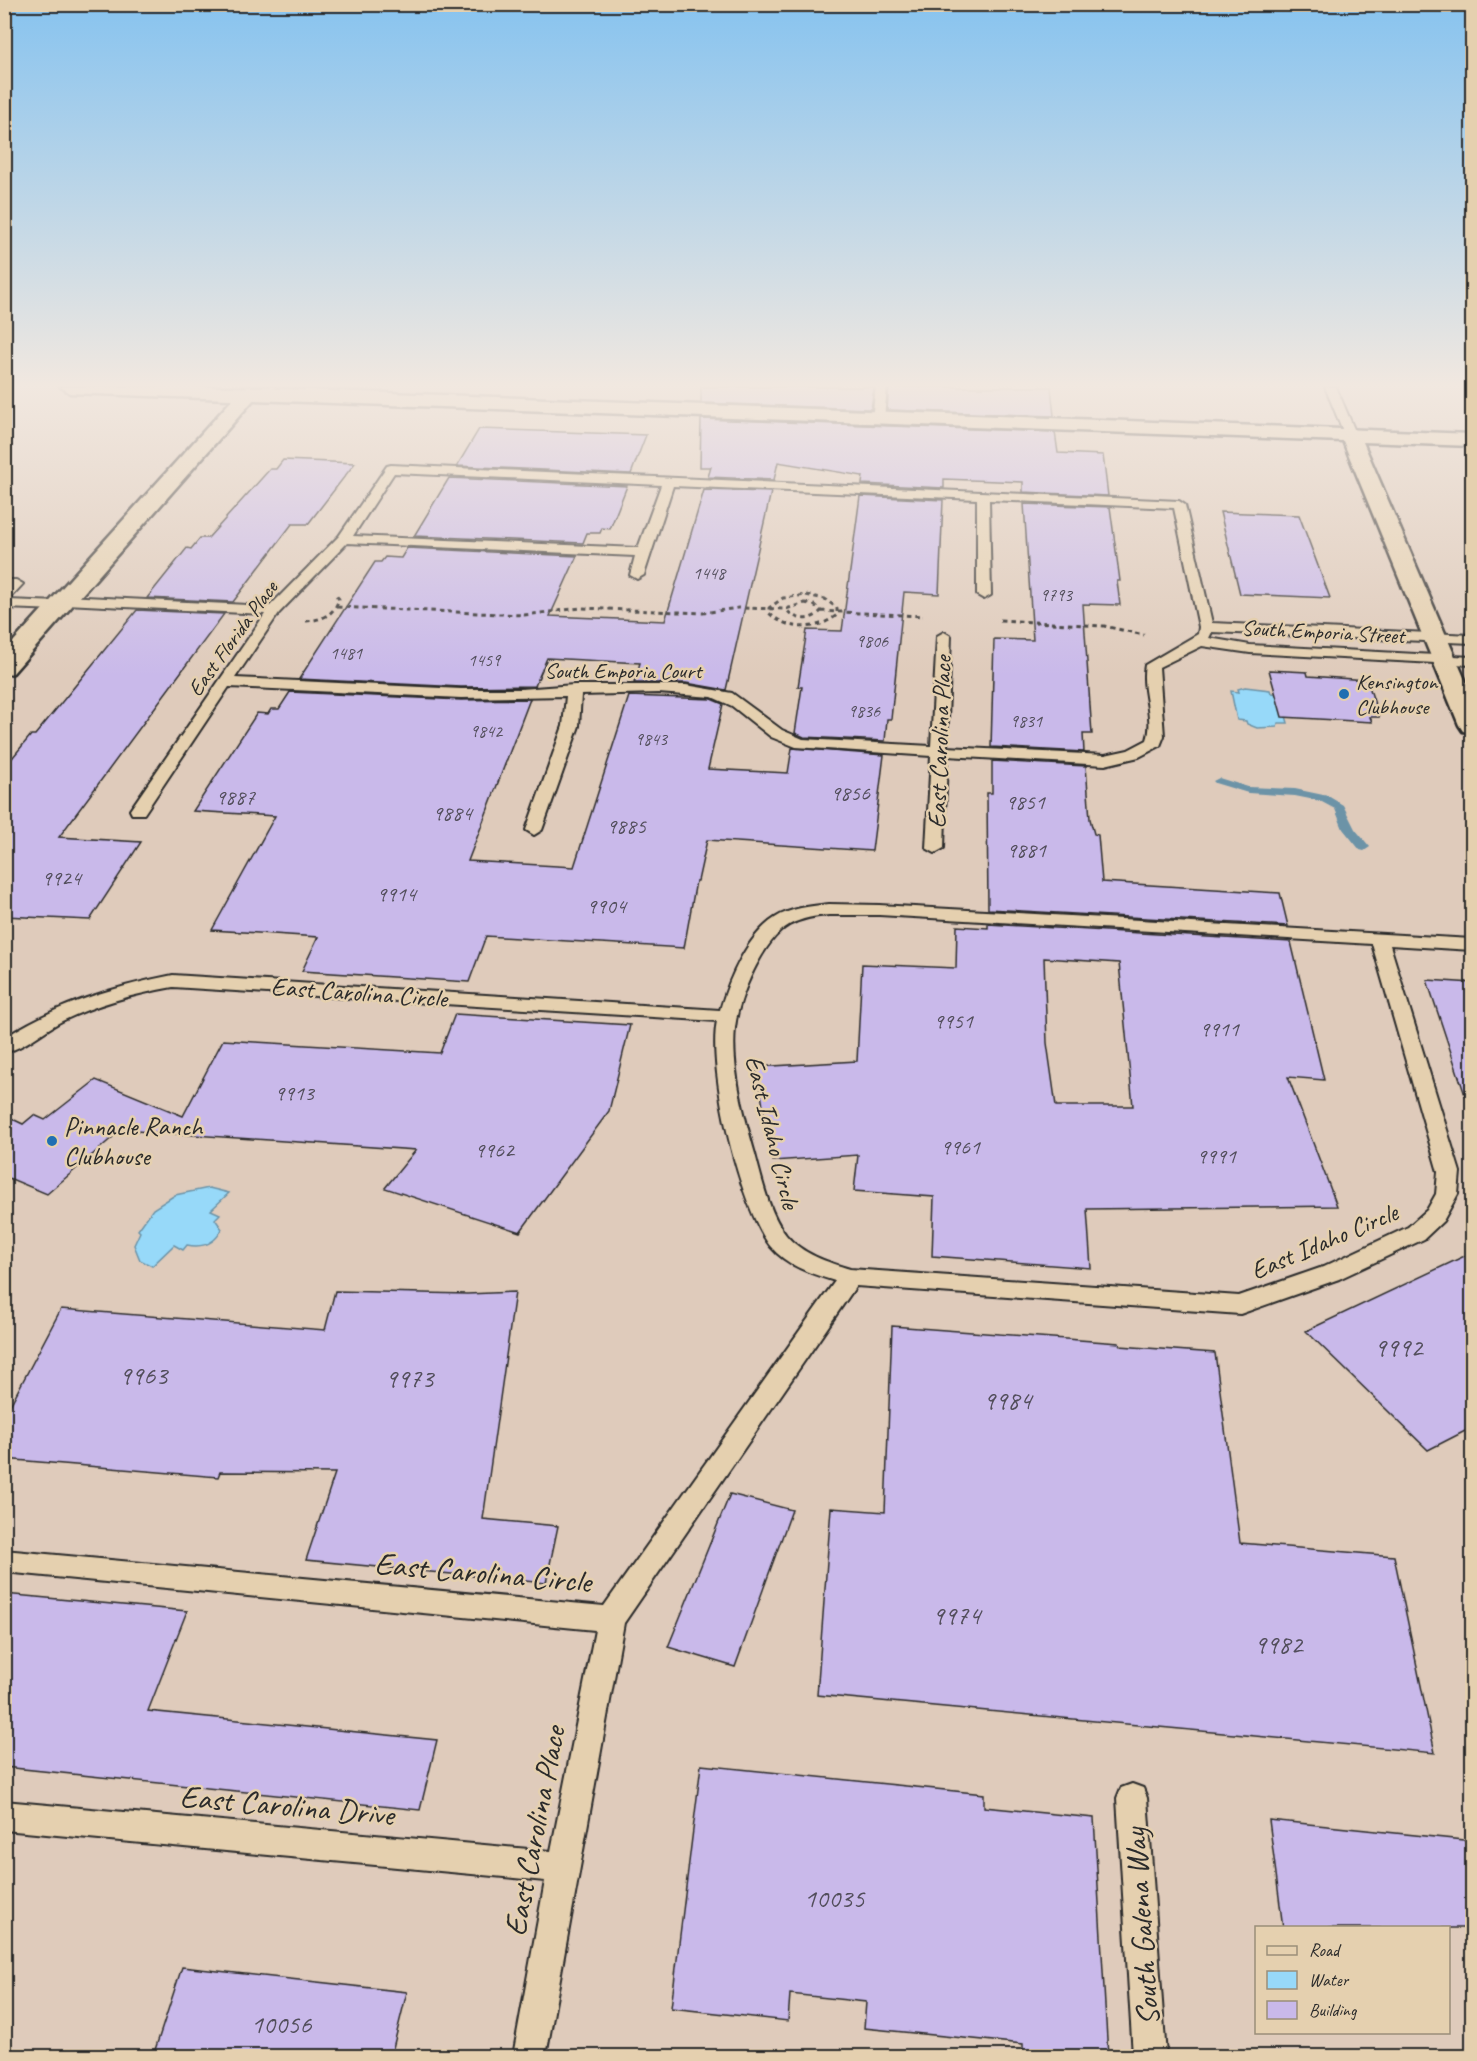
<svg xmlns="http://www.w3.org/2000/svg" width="1477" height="2061" font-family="Caveat,sans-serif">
  <rect width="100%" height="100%" fill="#dfcbbb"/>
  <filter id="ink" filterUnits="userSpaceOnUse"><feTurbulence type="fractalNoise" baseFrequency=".0167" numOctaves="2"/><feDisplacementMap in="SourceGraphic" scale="12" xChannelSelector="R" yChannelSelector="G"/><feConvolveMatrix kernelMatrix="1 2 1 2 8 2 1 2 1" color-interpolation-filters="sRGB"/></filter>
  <g filter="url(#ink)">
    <!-- water -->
    <path fill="#97d9f9" stroke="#6c93a7" stroke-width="1.5" d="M 1245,687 L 1270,690 L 1271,693 L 1280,694 L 1288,723 L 1278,723 L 1277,727 L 1257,728 L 1247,724 L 1246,721 L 1237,720 L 1231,691 L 1239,692 L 1238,689 Z
      M 209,1188 L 229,1193 L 211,1210 L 220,1214 L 215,1219 L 222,1229 C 215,1244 203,1248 187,1245 L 183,1250 L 174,1245 L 152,1266 L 140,1260 L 134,1245 L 140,1232 L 138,1230 L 153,1209 L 175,1195 Z"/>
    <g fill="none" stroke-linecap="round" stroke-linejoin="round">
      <!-- stream -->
      <path fill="#6c93a7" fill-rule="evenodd" d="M 1219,778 L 1248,787 L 1295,789 L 1328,796 L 1343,805 L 1355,829 L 1370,847 L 1364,851 L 1360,850 L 1343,829 L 1335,809 L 1320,801 L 1295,796 L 1248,793 L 1215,783 L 1213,781 Z"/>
    </g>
    <!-- building -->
    <path fill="#c9b9ea" stroke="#2b2b2b" stroke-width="1.5" fill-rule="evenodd" d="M 701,387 L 874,387 L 871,409 L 701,403 Z
      M 889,387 L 1051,387 L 1054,416 L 887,410 Z
      M 701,419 L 1055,432 L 1058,453 L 1103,455 L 1108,496 L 1023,492 L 1023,482 L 944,479 L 944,488 L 862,484 L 863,476 L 778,462 L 774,480 L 708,477 L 711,467 L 700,467 Z
      M 479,429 L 646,435 L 631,474 L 457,466 Z
      M 283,460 L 355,463 L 308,524 L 292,524 L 233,602 L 147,598 L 187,548 L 191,549 L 200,538 L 208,538 L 270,469 L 276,469 Z
      M 449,478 L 627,486 L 610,529 L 602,528 L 600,533 L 587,533 L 583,543 L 414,536 Z
      M 704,490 L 771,492 L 726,690 L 686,683 L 634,683 L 640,663 L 547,658 L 535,686 L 461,687 L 299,679 L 375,562 L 381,562 L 385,557 L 401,558 L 407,548 L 577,556 L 550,616 L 665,621 Z
      M 860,496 L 943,500 L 939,594 L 904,592 L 891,719 L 887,719 L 885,741 L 804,737 L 795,733 L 802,687 L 798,687 L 807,630 L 842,631 Z
      M 1024,504 L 1110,507 L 1120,581 L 1117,581 L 1120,605 L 1083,604 L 1092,734 L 1083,734 L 1084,752 L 991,747 L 994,639 L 1033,640 Z
      M 1220,512 L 1299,515 L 1330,598 L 1240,594 Z
      M 137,610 L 224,614 L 59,837 L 141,842 L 90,920 L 4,916 L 4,768 L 31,735 L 35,735 Z
      M 1269,670 L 1307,672 L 1308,676 L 1367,680 L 1379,717 L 1370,717 L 1372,722 L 1282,717 Z
      M 290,692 L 461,700 L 530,699 L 468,861 L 574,867 L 629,696 L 711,699 L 723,704 L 708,769 L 788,773 L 792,748 L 884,755 L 872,851 L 707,840 L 698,881 L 696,881 L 684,948 L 486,936 L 469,982 L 302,971 L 318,937 L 212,930 L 275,816 L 193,811 L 257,713 L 268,714 L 271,709 L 279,709 Z
      M 992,761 L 1086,766 L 1090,819 L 1094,834 L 1098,835 L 1102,882 L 1280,893 L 1288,926 L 988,909 L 987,793 L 992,793 Z
      M 988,924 L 1291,942 L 1324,1080 L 1288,1077 L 1337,1206 L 1087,1209 L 1091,1268 L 932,1256 L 934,1197 L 854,1191 L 858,1155 L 773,1161 L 756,1067 L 857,1061 L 862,964 L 956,968 L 957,926 L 988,928 ZM 1044,958 L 1119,963 L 1133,1106 L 1056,1106 L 1047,1043 Z
      M 1427,980 L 1473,983 L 1473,1094 L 1465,1095 Z
      M 455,1014 L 630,1025 L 609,1111 L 520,1232 L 385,1188 L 416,1150 L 121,1130 L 47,1194 L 4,1176 L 4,1115 L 23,1124 L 34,1115 L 45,1120 L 96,1080 L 183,1116 L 223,1040 L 440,1053 Z
      M 1473,1252 L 1473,1427 L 1428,1450 L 1306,1331 Z
      M 335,1291 L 467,1294 L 515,1292 L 483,1519 L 558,1526 L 546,1583 L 306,1560 L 335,1473 L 220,1472 L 218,1477 L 4,1459 L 4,1417 L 61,1309 L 325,1330 Z
      M 892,1326 L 1119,1343 L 1120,1346 L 1215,1353 L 1240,1543 L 1394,1556 L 1435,1753 L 817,1695 L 831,1508 L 885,1512 Z
      M 730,1494 L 792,1510 L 735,1667 L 668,1647 Z
      M 4,1594 L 187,1611 L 148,1711 L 437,1740 L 420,1810 L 4,1767 Z
      M 701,1765 L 984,1794 L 984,1807 L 1094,1818 L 1108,2056 L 1023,2056 L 1023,2044 L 864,2028 L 866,2002 L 790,1994 L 788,2021 L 671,2008 Z
      M 1269,1820 L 1473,1841 L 1473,1928 L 1283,1928 Z
      M 182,1967 L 407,1992 L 391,2056 L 153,2056 Z"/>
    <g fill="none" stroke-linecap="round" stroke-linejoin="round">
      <defs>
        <path id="service" d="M 876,387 L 887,387 L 884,418 L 878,421 L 872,418 Z
          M 1325,387 L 1336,387 L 1357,436 L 1355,438 L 1345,436 Z
          M 391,465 L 1179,501 L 1185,505 L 1212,623 L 1472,635 L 1472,643 L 1212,632 L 1209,638 L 1250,645 L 1472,657 L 1472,665 L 1250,653 L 1202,646 L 1159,667 L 1164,736 L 1160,746 L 1139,757 L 1105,765 L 947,756 L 944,848 L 935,853 L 926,848 L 931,756 L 796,747 L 771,737 L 732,706 L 712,697 L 658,693 L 581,695 L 579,726 L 542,830 L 534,835 L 526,830 L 563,726 L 566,696 L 461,698 L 229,687 L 144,814 L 132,814 L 130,810 L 265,614 L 66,604 L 65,609 L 60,610 L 4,608 L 4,580 L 16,580 L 23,584 L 8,600 L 59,602 L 60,597 L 65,596 L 270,606 L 339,536 L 387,466 ZM 394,473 L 661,485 L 638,548 L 353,536 ZM 673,486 L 977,499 L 977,595 L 984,599 L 991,595 L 989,500 L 1174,508 L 1199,627 L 1198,634 L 1145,665 C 1140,690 1155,717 1147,740 L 1128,750 L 1105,755 L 947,747 L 951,636 L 944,632 L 937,636 L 931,746 L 803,739 L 782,730 L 732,693 L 686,685 L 574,685 L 521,689 L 461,689 L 235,678 L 279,613 L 347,543 L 635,556 L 630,575 L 637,579 L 644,575 Z
          M 829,904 L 879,905 L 1472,939 L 1472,950 L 1390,945 L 1460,1172 L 1458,1194 L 1443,1221 L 1424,1239 L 1339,1279 L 1240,1314 L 856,1286 L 624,1623 L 546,2056 L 513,2056 L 545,1881 L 4,1830 L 4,1801 L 551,1851 L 595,1630 L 4,1572 L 4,1550 L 604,1606 L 835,1281 C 812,1274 787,1266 771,1247 C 740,1208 707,1070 717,1021 L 173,987 C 134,994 97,1004 62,1021 C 43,1031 24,1048 4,1053 L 4,1038 C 57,1004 113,987 173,975 L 720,1010 C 729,979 747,936 775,918 C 790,908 811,906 829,904 ZM 829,915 L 879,915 L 1372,944 L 1438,1172 L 1436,1194 L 1427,1210 L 1408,1227 L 1323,1267 L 1239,1296 L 850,1269 C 827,1262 802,1254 786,1235 C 769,1213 762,1180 755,1154 C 744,1115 731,1069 735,1028 C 738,998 763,940 789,925 C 802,918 815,916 829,915 Z
          M 1132,1784 L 1143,1788 L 1147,1798 L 1166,2056 L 1133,2056 L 1117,1798 L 1121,1788 Z"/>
        <path id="tertiary" d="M 61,387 L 230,387 L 1472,434 L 1472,446 L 1363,442 L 1472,696 L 1472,733 L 1463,731 L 1459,725 L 1343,441 L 70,393 Z"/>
        <path id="secondary" d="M 249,387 L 276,387 L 255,398 L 13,673 L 4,675 L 4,652 L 241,390 Z"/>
      </defs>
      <!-- service casing -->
      <use href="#service" stroke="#2b2b2b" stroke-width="4"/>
      <!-- tertiary casing -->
      <use href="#tertiary" stroke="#2b2b2b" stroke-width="5"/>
      <!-- secondary casing -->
      <use href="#secondary" stroke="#2b2b2b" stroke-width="5"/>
      <!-- path -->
      <path stroke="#2b2b2b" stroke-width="3" stroke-dasharray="4.5 4" stroke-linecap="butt" d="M 806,595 L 825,599 L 837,608 L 837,615 C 817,631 788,631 769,613 L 769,608 L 783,598 Z
        M 805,603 L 814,605 L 821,611 C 811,622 795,621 786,609 Z
        M 337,607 L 524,615 L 581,608 L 703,613 L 738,608 L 786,609
        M 821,611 L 923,616
        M 1000,620 L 1104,626 L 1144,635
        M 306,621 C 322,620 334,615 339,599 L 334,593"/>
      <!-- service -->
      <use href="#service" fill="#e5d0af" fill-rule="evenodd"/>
      <!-- tertiary -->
      <use href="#tertiary" fill="#e5d0af" fill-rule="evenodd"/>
      <!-- secondary -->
      <use href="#secondary" fill="#e5d0af" fill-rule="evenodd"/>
    </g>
  </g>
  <!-- sky -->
  <linearGradient id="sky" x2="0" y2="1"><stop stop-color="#87c3ef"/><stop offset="0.57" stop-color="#f1e8e0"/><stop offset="1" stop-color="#f1e8e0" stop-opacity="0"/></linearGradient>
  <rect width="1477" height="676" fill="url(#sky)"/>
  <!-- markers -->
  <g fill="#1f6fb2" stroke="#e5d0af" stroke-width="2">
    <circle cx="1344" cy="694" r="6"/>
    <circle cx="52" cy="1141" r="6"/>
  </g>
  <g text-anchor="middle" stroke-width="5" stroke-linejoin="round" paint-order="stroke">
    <!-- far-number labels -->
    <g font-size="18" fill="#524e5b">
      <text x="709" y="579">1448</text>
      <text x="1056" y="601">9793</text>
      <text x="872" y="647">9806</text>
      <text x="346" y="659">1481</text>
      <text x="484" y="666">1459</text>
      <text x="864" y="717">9836</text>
      <text x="1026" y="727">9831</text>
      <text x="486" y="737">9842</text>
      <text x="651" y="745">9843</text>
    </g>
    <!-- far-street labels -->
    <g font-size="22" fill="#2b2b2b" stroke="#e5d0af">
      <text transform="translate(1323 631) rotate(3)" y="8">South Emporia Street</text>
      <text transform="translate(232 638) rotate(-54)" y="8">East Florida Place</text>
      <text x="623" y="678">South Emporia Court</text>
    </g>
    <!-- far-poi labels -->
    <g font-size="22" fill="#2b2b2b" stroke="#e5d0af" text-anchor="start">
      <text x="1356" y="689">Kensington<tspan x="1356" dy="25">Clubhouse</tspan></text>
    </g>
    <!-- number labels -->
    <g font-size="22" fill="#524e5b">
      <text x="850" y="800">9856</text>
      <text x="235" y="804">9887</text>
      <text x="1025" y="809">9851</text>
      <text x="452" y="820">9884</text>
      <text x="626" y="833">9885</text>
      <text x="1026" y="857">9881</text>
      <text x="61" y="885">9924</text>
      <text x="396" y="901">9914</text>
      <text x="606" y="913">9904</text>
      <text x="953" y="1028">9951</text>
      <text x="1219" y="1036">9911</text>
      <text x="294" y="1100">9913</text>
      <text x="960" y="1154">9961</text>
      <text x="494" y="1157">9962</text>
      <text x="1216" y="1163">9991</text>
    </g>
    <!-- street labels -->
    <g font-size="26" fill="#2b2b2b" stroke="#e5d0af">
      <text transform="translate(939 742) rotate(-88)" y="9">East Carolina Place</text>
      <text transform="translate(359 992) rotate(4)" y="9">East Carolina Circle</text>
      <text transform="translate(773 1132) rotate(76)" y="9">East Idaho Circle</text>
      <text transform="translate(1324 1241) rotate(-23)" y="9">East Idaho Circle</text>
    </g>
    <!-- poi labels -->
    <g font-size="26" fill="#2b2b2b" stroke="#e5d0af" text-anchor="start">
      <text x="64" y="1135">Pinnacle Ranch<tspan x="64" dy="30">Clubhouse</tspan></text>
    </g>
    <!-- near-number labels -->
    <g font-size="27" fill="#524e5b">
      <text x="1398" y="1356">9992</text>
      <text x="143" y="1384">9963</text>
      <text x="409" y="1387">9973</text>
      <text x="1007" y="1409">9984</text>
      <text x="956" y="1624">9974</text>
      <text x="1278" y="1653">9982</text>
      <text x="834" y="1907">10035</text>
      <text x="281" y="2033">10056</text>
    </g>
    <!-- near-street labels -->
    <g font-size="32" fill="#2b2b2b" stroke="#e5d0af">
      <text transform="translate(483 1572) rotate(5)" y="11">East Carolina Circle</text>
      <text transform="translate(287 1805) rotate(5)" y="11">East Carolina Drive</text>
      <text transform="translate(534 1831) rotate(-79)" y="11">East Carolina Place</text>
      <text transform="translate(1141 1927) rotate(-94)" y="11">South Galena Way</text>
    </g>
  </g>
  <!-- margin -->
  <rect width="1477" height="2061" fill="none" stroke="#e5d0af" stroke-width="24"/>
  <rect x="12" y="12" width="1453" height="2037" fill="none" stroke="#2b2b2b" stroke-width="2" filter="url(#ink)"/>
  <!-- legend -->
  <rect x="1255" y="1926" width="195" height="108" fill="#e5d0af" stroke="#9b8e7a" stroke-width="1.5"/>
  <rect x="1267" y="1946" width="30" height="9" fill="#e5d0af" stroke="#9b8e7a" stroke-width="1.5"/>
  <text x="1309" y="1956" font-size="18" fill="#2b2b2b">Road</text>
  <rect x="1267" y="1971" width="30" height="18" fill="#97d9f9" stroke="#9b8e7a" stroke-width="1.5"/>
  <text x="1309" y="1986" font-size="18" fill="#2b2b2b">Water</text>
  <rect x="1267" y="2001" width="30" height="18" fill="#c9b9ea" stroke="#9b8e7a" stroke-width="1.5"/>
  <text x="1309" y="2016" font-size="18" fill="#2b2b2b">Building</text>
</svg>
